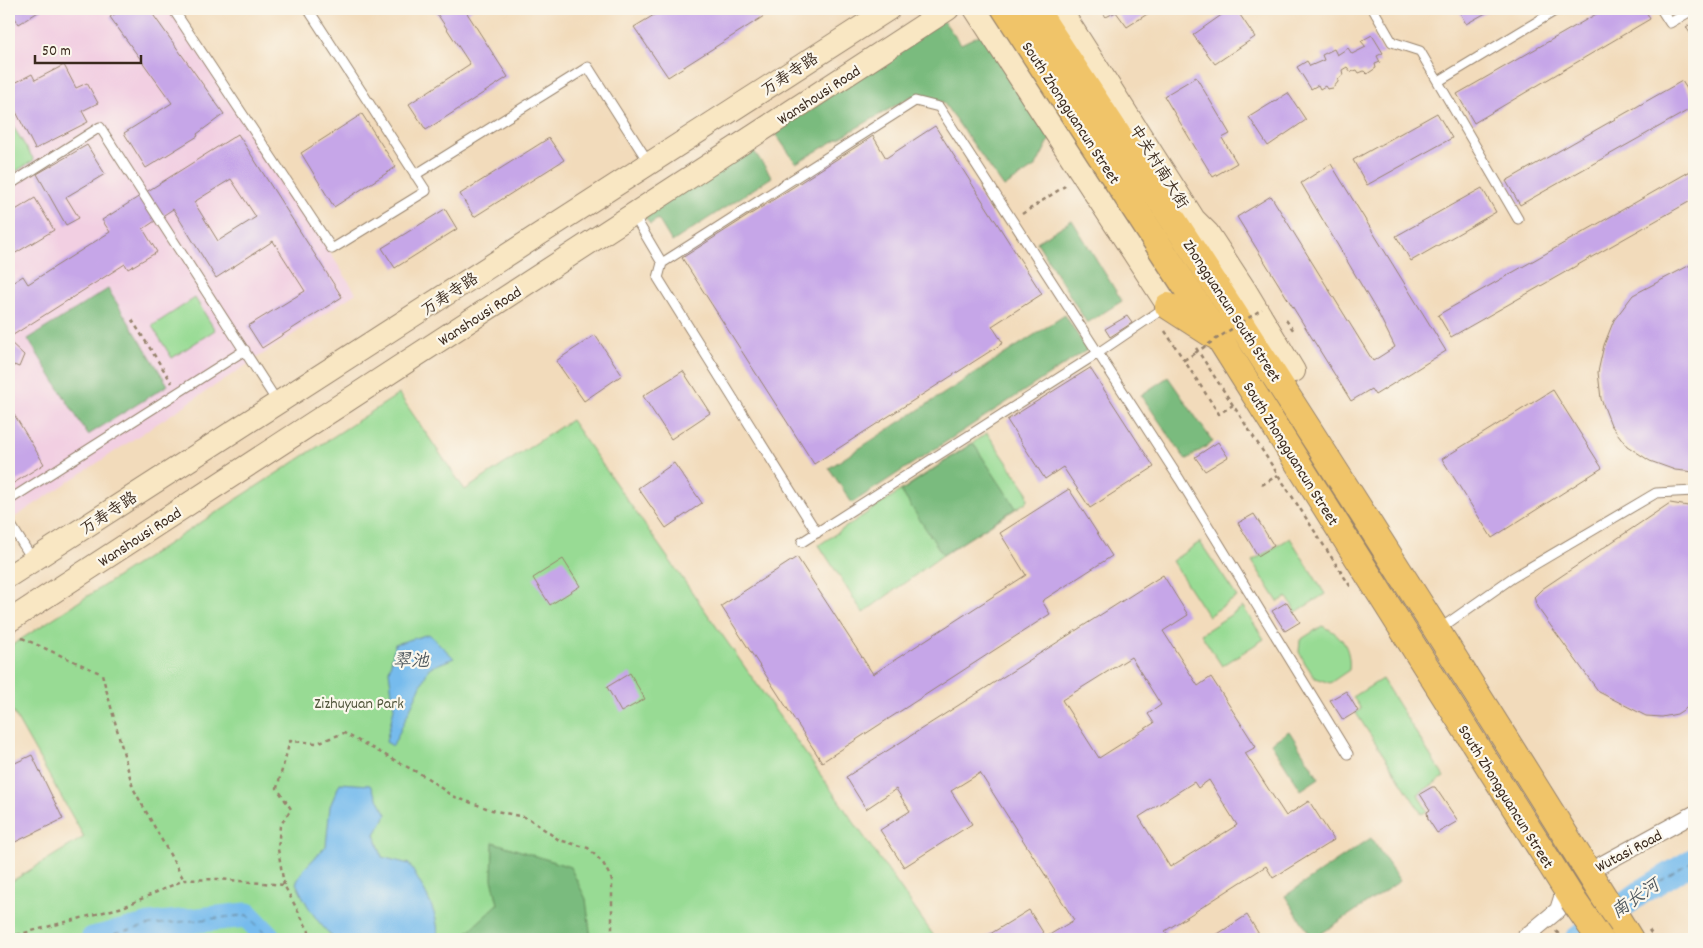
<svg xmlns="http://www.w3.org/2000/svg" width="1703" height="948" font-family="Dekko,'LXGW WenKai TC',sans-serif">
  <rect width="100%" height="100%" fill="#fbf7ec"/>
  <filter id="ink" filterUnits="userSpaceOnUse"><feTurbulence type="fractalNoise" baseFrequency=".02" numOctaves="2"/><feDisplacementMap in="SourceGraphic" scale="10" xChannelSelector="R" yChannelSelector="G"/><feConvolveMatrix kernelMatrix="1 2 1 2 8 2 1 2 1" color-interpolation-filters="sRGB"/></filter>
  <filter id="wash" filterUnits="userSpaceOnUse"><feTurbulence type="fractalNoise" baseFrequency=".0096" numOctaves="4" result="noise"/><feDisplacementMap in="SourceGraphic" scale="20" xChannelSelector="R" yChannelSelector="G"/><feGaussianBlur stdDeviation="1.12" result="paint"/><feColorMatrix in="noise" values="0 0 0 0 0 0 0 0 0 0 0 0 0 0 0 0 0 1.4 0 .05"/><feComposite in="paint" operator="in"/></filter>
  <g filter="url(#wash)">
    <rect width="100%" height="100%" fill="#f2dbbb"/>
    <!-- built -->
    <path fill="#f2cfe2" d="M 9,9 L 173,9 L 356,293 L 9,521 Z"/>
    <!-- green -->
    <path fill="#98db94" stroke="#6a8259" d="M 9,120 L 34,160 L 9,176 Z
      M 195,298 L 215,330 L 172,358 L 152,326 Z
      M 399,394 L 465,490 L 571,420 L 936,939 L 9,939 L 9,883 L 84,837 L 9,705 L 9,647 Z
      M 987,433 L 1027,491 L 1028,501 L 943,555 L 863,613 L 819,545 Z
      M 1290,538 L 1325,594 L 1296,612 L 1287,597 L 1278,602 L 1252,561 Z
      M 1200,542 L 1237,597 L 1208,616 L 1172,561 Z
      M 1243,607 L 1264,639 L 1222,666 L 1201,634 Z
      M 1322,626 C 1342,634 1351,648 1349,670 L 1330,683 L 1315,678 L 1305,663 L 1299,652 L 1300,640 Z
      M 1382,679 L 1444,777 L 1418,794 L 1427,811 L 1422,814 L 1356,713 L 1361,709 L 1353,697 Z"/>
    <!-- forest -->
    <path fill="#7abb7e" stroke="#5a724e" d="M 942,19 L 961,44 L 984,33 L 1052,135 L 1036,166 L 1004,187 L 943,102 L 912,96 L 796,163 L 772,129 Z
      M 749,144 L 772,177 L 672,242 L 658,219 L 650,224 L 642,213 Z
      M 1072,220 L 1122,301 L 1087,323 L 1037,242 Z
      M 108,289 L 168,385 L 88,435 L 28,339 Z
      M 1065,315 L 1087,350 L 852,503 L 829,468 Z
      M 1168,377 L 1213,442 L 1186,460 L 1141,395 Z
      M 973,443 L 1016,508 L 943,555 L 901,491 Z
      M 1289,731 L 1319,778 L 1301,790 L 1271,743 Z
      M 1371,838 L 1400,881 L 1313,939 L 1285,896 Z
      M 493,842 L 570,867 L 586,899 L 591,939 L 460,939 L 498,904 L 492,879 Z"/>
    <!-- water -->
    <path fill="#76bbed" stroke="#587286" d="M 429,634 L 454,658 L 429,668 L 393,746 L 386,742 L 394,708 L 389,671 L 395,644 Z
      M 340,783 L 370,785 L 387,814 L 375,834 L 382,857 L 409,864 C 420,883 442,917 437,939 L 335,939 C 317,923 306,905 296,883 L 304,869 L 326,846 L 330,806 Z"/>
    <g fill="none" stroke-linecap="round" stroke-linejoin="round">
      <!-- river -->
      <path stroke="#76bbed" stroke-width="25" d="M 93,939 L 151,925 L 247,915 L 270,939
        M 1577,939 L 1643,891 L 1694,860"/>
      <!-- ferry -->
      <path stroke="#4d565c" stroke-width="1" stroke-dasharray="6 5" stroke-linecap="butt" d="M 1623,905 L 1643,891 L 1694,860
        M 93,939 L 151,925 L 247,915 L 270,939
        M 1577,939 L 1582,936"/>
    </g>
    <g id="blocks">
      <!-- building -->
      <path fill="#c6a6e8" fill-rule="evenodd" d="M 9,9 L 43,9 L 19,24 Z
        M 123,9 L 149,9 L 224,114 L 197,134 L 198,136 L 146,168 L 124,133 L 172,103 L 110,17 Z
        M 434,9 L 473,9 L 467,13 L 508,77 L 426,130 L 409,104 L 470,64 Z
        M 664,9 L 775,9 L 668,77 L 634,27 Z
        M 1100,9 L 1151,9 L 1152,11 L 1127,27 L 1116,12 L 1106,17 Z
        M 1230,9 L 1236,9 L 1255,37 L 1215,64 L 1193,35 Z
        M 1458,9 L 1493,9 L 1466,24 Z
        M 1605,9 L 1645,9 L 1650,19 L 1474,123 L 1457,94 Z
        M 1694,22 L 1694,39 L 1686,27 Z
        M 1372,35 L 1383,53 L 1377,56 L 1380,62 L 1375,64 L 1376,68 L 1367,74 L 1364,71 L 1359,73 L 1357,70 L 1351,72 L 1347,67 L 1342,70 L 1343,75 L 1338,79 L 1338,82 L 1333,88 L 1327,89 L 1325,86 L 1320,89 L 1318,85 L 1311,89 L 1297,67 L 1307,61 L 1310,66 L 1324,60 L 1322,55 L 1334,49 L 1337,55 L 1348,48 L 1352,54 L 1366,47 L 1361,41 Z
        M 64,65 L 76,88 L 87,83 L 98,103 L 82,111 L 88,122 L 35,149 L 9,98 L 9,86 L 32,74 L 35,80 Z
        M 1196,77 L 1230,134 L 1222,138 L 1237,163 L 1213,177 L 1164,96 Z
        M 1682,81 L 1694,100 L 1694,107 L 1520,205 L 1506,181 Z
        M 1288,93 L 1306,120 L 1268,146 L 1249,117 Z
        M 1437,113 L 1452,138 L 1367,185 L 1353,160 Z
        M 362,114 L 396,167 L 334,207 L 301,153 Z
        M 935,126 L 1042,294 L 992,326 L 1003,343 L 814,464 L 682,258 L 873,136 L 886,158 Z
        M 238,134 L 342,297 L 262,348 L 248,326 L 305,291 L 273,241 L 216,278 L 173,209 L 143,229 L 157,252 L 128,269 L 125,264 L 10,337 L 9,334 L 9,285 L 23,276 L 28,284 L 110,232 L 102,220 ZM 231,179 L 256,217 L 218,241 L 194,202 Z
        M 549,138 L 564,160 L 474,217 L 460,194 Z
        M 87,145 L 105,174 L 66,197 L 79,218 L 66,225 L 37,174 Z
        M 1331,164 L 1446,351 L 1375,395 L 1371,389 L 1351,401 L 1237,217 L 1271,196 L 1373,361 L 1395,347 L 1379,315 L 1301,183 Z
        M 1694,169 L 1694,199 L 1451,337 L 1438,315 Z
        M 1482,188 L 1496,212 L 1411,261 L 1396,236 Z
        M 35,198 L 54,230 L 9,257 L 9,214 Z
        M 445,209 L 457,229 L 395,268 L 382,248 Z
        M 1694,263 L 1694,472 L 1675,470 L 1650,461 L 1627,446 L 1611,425 L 1601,399 L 1598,372 L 1604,345 L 1614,320 L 1633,295 Z
        M 1127,316 L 1132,323 L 1110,337 L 1105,329 Z
        M 595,335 L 622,375 L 584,401 L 556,361 Z
        M 9,341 L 24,355 L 19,367 L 14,365 L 9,377 Z
        M 1090,368 L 1154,467 L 1090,508 L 1063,467 L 1045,479 L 1007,420 Z
        M 683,371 L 710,413 L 671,439 L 643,396 Z
        M 1553,390 L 1602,468 L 1492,538 L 1442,459 Z
        M 9,406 L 44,464 L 9,486 Z
        M 1218,442 L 1228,457 L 1205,471 L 1195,457 Z
        M 674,463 L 702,503 L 666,528 L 638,488 Z
        M 1069,489 L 1112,556 L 1042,601 L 1050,614 L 822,762 L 721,606 L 797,557 L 873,674 L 1026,575 L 1000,533 Z
        M 1670,503 L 1694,507 L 1694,703 L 1677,714 L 1662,717 L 1646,716 L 1599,692 L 1537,607 L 1534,597 L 1542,589 Z
        M 1254,514 L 1274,546 L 1258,556 L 1238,523 Z
        M 563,559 L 580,586 L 550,605 L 533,578 Z
        M 1163,575 L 1188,615 L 1163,631 L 1198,686 L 1211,677 L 1256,747 L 1245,753 L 1286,816 L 1309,801 L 1334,840 L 1273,878 L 1266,866 L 1165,931 L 1171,939 L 982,939 L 1029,910 L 1046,937 L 1074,920 L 980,773 L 951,791 L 972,824 L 904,867 L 880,830 L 910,811 L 896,789 L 866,809 L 846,777 ZM 1131,657 L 1161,705 L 1148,714 L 1154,723 L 1099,758 L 1062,700 ZM 1209,780 L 1237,825 L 1170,867 L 1139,817 L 1194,782 L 1198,788 Z
        M 1287,602 L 1300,622 L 1285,631 L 1272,611 Z
        M 630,673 L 645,699 L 621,712 L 607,687 Z
        M 1346,691 L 1358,711 L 1343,720 L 1330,700 Z
        M 32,755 L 63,819 L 9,845 L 9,762 L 13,764 Z
        M 1432,787 L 1435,787 L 1458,821 L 1437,833 L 1428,819 L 1427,812 L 1430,810 L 1420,794 Z
        M 1247,915 L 1262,939 L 1210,939 Z"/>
    </g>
  </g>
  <g filter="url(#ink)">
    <use href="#blocks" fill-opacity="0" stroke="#96826c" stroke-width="1"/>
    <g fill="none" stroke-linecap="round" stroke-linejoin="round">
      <defs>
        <path id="lane" d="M 173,9 L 332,249 L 426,191 L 308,9
          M 1373,9 L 1392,42 L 1420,51 L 1518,219
          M 1661,9 L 1670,23 L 1694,9
          M 1439,81 L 1558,9
          M 415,175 L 588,67 L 649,163
          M 9,185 L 100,127 L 278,403
          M 633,214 L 662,263
          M 9,500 L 245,350
          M 9,522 L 33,560
          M 817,533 L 658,278 L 662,263 L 915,101 L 939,107 L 1180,480 L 1348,754
          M 802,542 L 1098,353 L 1167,306
          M 1438,630 L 1512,578 L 1656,493 L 1694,491"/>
        <path id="street" d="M 1588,872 L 1694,814
          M 1523,939 L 1558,910 L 1565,888"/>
        <path id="secondary" d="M 975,9 L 1168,306
          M 1060,9 L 1194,219 L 1208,233 L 1244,288 L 1294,371
          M 9,576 L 889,9
          M 9,621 L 948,9"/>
        <path id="primary" d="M 1005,9 L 1221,341 L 1573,900
          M 1035,9 C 1238,316 1436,626 1630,939
          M 1168,306 L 1213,335"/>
      </defs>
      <!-- lane casing -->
      <use href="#lane" stroke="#96826c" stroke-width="11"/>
      <!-- street casing -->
      <use href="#street" stroke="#96826c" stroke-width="18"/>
      <!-- secondary casing -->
      <use href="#secondary" stroke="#96826c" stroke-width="24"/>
      <!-- primary casing -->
      <use href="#primary" stroke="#96826c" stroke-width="28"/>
      <!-- path -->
      <path stroke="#96826c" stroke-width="2.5" stroke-dasharray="4 4" stroke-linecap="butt" d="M 1022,214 L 1068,184
        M 132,320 L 172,383
        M 1286,320 L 1294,331
        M 1165,331 L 1219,414 L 1233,405
        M 1196,348 L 1352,589
        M 1184,360 L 1195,353
        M 1262,485 L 1278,475
        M 22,638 L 102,674 L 133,788 L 184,880
        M 284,885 L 278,849 L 280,826 L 291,809 L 277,788 L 290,741 L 317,743 L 344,733 L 426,777 L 452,796 L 492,810 L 528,818 L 559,840 L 588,848 L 603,863 L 612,880 L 612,939
        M 1649,930 L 1655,939
        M 1556,931 L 1563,939
        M 9,937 L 123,907 L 184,880 L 218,879 L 284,885 L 313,939"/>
      <!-- lane -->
      <use href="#lane" stroke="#fff" stroke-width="9"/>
      <!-- street -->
      <use href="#street" stroke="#fff" stroke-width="16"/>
      <!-- secondary -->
      <use href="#secondary" stroke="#f9e7c3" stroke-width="22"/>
      <!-- primary -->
      <use href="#primary" stroke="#f0c469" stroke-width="26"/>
      <defs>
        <path id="primary-bridge" d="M 1573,900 L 1600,939"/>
      </defs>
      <!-- primary-bridge casing -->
      <use href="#primary-bridge" stroke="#96826c" stroke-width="28" stroke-linecap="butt"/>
      <!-- path-bridge -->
      <path stroke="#96826c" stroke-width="2.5" stroke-dasharray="4 4" stroke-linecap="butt" d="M 1195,353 L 1262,309"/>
      <!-- primary-bridge -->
      <use href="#primary-bridge" stroke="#f0c469" stroke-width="26"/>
    </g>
  </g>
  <g text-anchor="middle" stroke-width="4.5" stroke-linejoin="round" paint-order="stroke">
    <!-- street labels -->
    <g font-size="16" fill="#3b2a1e" stroke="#fbf7ec">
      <text transform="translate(789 73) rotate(-33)" y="6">万寿寺路</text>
      <text transform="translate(818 94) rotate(-33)" y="6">Wanshousi Road</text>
      <text transform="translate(1072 112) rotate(57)" y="6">South Zhongguancun Street</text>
      <text transform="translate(1160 166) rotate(58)" y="6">中关村南大街</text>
      <text transform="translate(449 293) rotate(-33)" y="6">万寿寺路</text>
      <text transform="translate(1233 310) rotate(57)" y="6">Zhongguancun South Street</text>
      <text transform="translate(479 315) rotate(-33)" y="6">Wanshousi Road</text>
      <text transform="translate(1292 453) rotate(58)" y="6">South Zhongguancun Street</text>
      <text transform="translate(108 512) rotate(-33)" y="6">万寿寺路</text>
      <text transform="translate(139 536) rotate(-33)" y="6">Wanshousi Road</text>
      <text transform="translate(1507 796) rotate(58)" y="6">South Zhongguancun Street</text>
      <text transform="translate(1628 850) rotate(-28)" y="6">Wutasi Road</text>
    </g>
    <!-- park labels -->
    <g font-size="16" fill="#52563c" stroke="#fbf7ec">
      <text x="359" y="708">Zizhuyuan Park</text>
    </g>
    <!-- water labels -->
    <g font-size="18" font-style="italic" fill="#4d565c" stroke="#fbf7ec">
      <text x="411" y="666">翠池</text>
      <text transform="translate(1635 898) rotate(-35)" y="6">南长河</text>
    </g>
  </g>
  <!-- margin -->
  <rect width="1703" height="948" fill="none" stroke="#fbf7ec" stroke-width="30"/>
  <!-- scale -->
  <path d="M35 55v8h106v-8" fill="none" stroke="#3b2a1e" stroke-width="2.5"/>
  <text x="42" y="55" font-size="15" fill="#3b2a1e" stroke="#fbf7ec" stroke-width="4" paint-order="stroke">50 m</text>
</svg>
